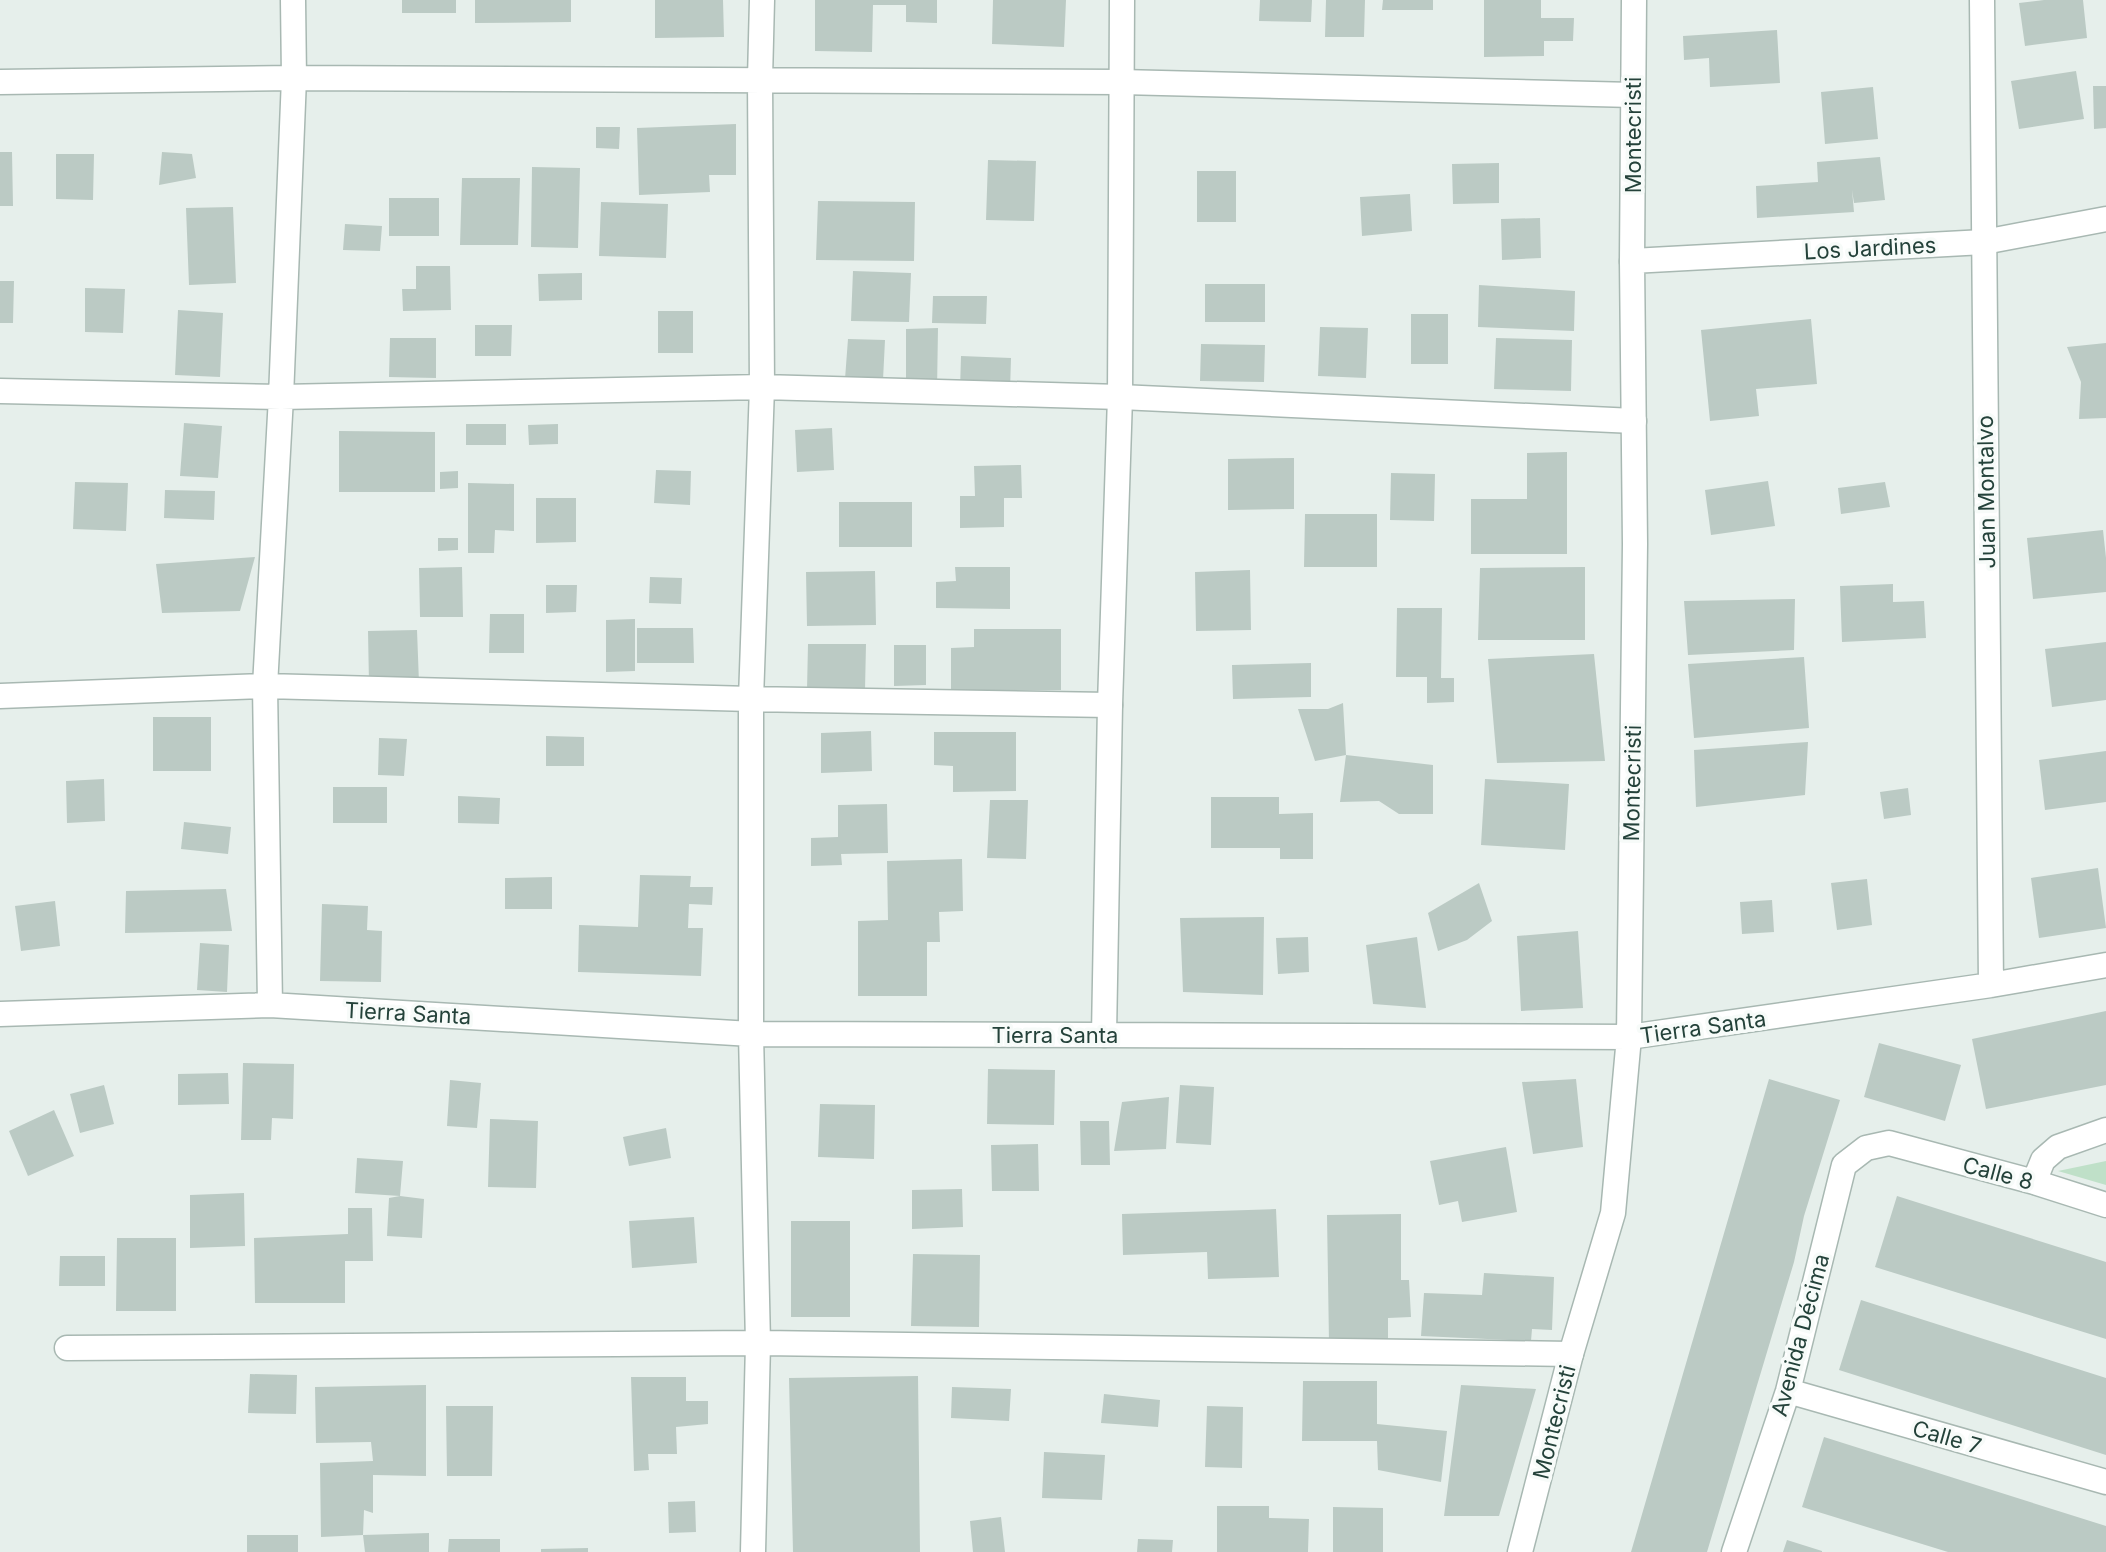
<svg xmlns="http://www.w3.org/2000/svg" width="2106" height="1552" font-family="Inter,sans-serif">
  <rect width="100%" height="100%" fill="#e6efeb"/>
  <!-- green -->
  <path fill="#bfe0c8" d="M 2106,1161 L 2106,1185 L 2058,1171 Z"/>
  <!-- building -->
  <path fill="#bbcac4" d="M 402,0 L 456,0 L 456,13 L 402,13 Z
    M 475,0 L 571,0 L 571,22 L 475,23 Z
    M 655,0 L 723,0 L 724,37 L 655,38 Z
    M 815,0 L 937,0 L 937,23 L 906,22 L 906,5 L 873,5 L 872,52 L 815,51 Z
    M 993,0 L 1066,0 L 1064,47 L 992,44 Z
    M 1260,0 L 1312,0 L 1311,22 L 1259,21 Z
    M 1326,0 L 1365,0 L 1364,37 L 1325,37 Z
    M 1383,0 L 1433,0 L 1433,10 L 1382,10 Z
    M 1484,0 L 1541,0 L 1541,18 L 1574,18 L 1573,41 L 1544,41 L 1544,56 L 1484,57 Z
    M 2044,0 L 2083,0 L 2087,38 L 2025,46 L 2019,3 Z
    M 1777,30 L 1780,83 L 1710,87 L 1709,58 L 1684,60 L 1683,36 Z
    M 2076,71 L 2084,119 L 2019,129 L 2011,81 Z
    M 2093,86 L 2106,86 L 2106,128 L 2094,129 Z
    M 1873,87 L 1878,139 L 1825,144 L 1821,92 Z
    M 736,124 L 736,175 L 709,175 L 710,192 L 639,195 L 637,128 Z
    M 596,127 L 620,127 L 619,149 L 596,148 Z
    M 0,152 L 12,152 L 13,206 L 0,206 Z
    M 162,152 L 192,154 L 196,178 L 159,185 Z
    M 56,154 L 94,154 L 93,200 L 56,199 Z
    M 1880,157 L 1885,200 L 1854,203 L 1852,190 L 1854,212 L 1757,218 L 1756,186 L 1818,182 L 1817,162 Z
    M 988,160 L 1036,161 L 1034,221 L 986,220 Z
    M 1499,163 L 1499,203 L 1453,204 L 1452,164 Z
    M 532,167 L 580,168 L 578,248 L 531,247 Z
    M 1197,171 L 1236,171 L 1236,222 L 1197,222 Z
    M 462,178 L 520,178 L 518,245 L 460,245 Z
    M 1410,194 L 1412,231 L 1362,236 L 1360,197 Z
    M 389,198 L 439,198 L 439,236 L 389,236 Z
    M 818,201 L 915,202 L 914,261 L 816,260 Z
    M 601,202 L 668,204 L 666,258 L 599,256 Z
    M 233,207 L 236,283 L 189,285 L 186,208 Z
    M 1540,218 L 1541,258 L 1502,260 L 1501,219 Z
    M 345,224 L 382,226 L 380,251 L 343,250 Z
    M 416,266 L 450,266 L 451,310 L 403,311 L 402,289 L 416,289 Z
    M 853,271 L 911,273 L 909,322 L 851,321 Z
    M 582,273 L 582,300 L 539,301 L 538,274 Z
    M 0,281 L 14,281 L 13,323 L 0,323 Z
    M 1205,284 L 1265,284 L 1265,322 L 1205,322 Z
    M 1479,285 L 1575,291 L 1574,331 L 1478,327 Z
    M 85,288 L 125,289 L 123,333 L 85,332 Z
    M 933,296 L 987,296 L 986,324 L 932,323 Z
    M 178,310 L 223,313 L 220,377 L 175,375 Z
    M 658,311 L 693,311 L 693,353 L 658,353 Z
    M 1411,314 L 1448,314 L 1448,364 L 1411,364 Z
    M 1811,319 L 1817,384 L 1756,389 L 1759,416 L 1710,421 L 1701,330 Z
    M 475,325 L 512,325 L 511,356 L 475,356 Z
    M 1320,327 L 1368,328 L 1366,378 L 1318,376 Z
    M 938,328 L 937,390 L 906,390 L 906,329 Z
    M 390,338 L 436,338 L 436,378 L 389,377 Z
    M 1496,338 L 1572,340 L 1571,391 L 1494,389 Z
    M 848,339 L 885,340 L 883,380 L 845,379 Z
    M 2106,343 L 2106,418 L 2079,419 L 2081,382 L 2067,347 Z
    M 1201,344 L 1265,345 L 1264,382 L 1200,381 Z
    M 961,356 L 1011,358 L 1010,391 L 960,390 Z
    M 184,423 L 222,426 L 218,478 L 180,476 Z
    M 466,424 L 506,424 L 506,445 L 466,445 Z
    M 558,424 L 558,444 L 529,445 L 528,425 Z
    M 832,428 L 834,470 L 797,472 L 795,430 Z
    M 339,431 L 435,432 L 435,492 L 339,492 Z
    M 1567,452 L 1567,554 L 1471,554 L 1471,499 L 1527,499 L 1527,453 Z
    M 1294,458 L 1294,509 L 1228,510 L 1228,459 Z
    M 1021,465 L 1022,498 L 1004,498 L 1004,527 L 960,528 L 960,496 L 975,496 L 974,466 Z
    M 656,470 L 691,471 L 690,505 L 654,503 Z
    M 458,471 L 458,488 L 440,489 L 440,472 Z
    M 1391,473 L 1435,474 L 1434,521 L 1390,520 Z
    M 1768,481 L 1775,526 L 1711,535 L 1705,490 Z
    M 75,482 L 128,483 L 126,531 L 73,529 Z
    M 1885,482 L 1890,507 L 1841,514 L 1838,488 Z
    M 468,483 L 514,484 L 514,531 L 495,530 L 494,553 L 468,553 Z
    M 165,490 L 215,491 L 214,520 L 164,518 Z
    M 536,498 L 576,498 L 576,542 L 536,543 Z
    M 839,502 L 912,502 L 912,547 L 839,547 Z
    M 1305,514 L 1377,514 L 1377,567 L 1304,567 Z
    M 2103,530 L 2106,558 L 2106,592 L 2033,599 L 2027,538 Z
    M 438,538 L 458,538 L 458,550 L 438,551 Z
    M 255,557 L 240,611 L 162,613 L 156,564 Z
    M 462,567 L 463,617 L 420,617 L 419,568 Z
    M 955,567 L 1010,567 L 1010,609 L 936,608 L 936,582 L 956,581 Z
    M 1585,567 L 1585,640 L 1478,640 L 1480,568 Z
    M 1250,570 L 1251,630 L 1196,631 L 1195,572 Z
    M 875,571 L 876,625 L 807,626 L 806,572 Z
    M 650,577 L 682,578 L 681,604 L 649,603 Z
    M 1893,584 L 1893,602 L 1924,601 L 1926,638 L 1842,642 L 1840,586 Z
    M 546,585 L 577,585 L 576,612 L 546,613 Z
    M 1795,599 L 1794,650 L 1688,655 L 1684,601 Z
    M 1397,608 L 1442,608 L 1441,678 L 1454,678 L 1454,702 L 1427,703 L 1427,677 L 1396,677 Z
    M 490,614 L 524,614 L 524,653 L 489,653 Z
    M 635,619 L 635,671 L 606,672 L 606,620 Z
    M 637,628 L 693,628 L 694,663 L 637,663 Z
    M 974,629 L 1061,629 L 1061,690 L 951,690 L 951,648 L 974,647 Z
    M 417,630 L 419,683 L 369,684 L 368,631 Z
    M 2106,642 L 2106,700 L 2052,707 L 2045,649 Z
    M 808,644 L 866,644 L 865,690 L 807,690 Z
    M 894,645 L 926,645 L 926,685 L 894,686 Z
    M 1594,654 L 1605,761 L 1497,763 L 1488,659 Z
    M 1804,657 L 1809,728 L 1694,738 L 1688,664 Z
    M 1311,663 L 1311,697 L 1233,699 L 1232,665 Z
    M 1343,703 L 1346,755 L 1315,761 L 1298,709 L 1328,709 Z
    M 153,717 L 211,717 L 211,771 L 153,771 Z
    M 871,731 L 872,771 L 821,773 L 821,733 Z
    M 934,732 L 1016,732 L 1016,791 L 953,792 L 953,766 L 934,765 Z
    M 546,736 L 584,737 L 584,766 L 546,766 Z
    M 379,738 L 407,739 L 404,776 L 378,775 Z
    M 1808,742 L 1805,795 L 1696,807 L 1694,750 Z
    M 2106,751 L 2106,802 L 2045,810 L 2039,760 Z
    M 1346,755 L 1433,765 L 1433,814 L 1399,814 L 1379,801 L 1340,802 Z
    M 104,779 L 105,821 L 67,823 L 66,781 Z
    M 1485,779 L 1569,784 L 1565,850 L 1481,845 Z
    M 333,787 L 387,787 L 387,823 L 333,823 Z
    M 1908,788 L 1911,815 L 1884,819 L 1880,792 Z
    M 458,796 L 500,798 L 499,824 L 458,823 Z
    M 1211,797 L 1279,797 L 1279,814 L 1313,813 L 1313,859 L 1280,859 L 1280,848 L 1211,848 Z
    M 990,800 L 1028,800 L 1026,859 L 987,858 Z
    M 887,804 L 888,853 L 841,854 L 842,865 L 811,866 L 811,838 L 838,837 L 838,805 Z
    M 184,822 L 231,827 L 228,854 L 181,849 Z
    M 962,859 L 963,911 L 939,912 L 940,942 L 927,942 L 927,996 L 858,996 L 858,921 L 888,920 L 887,861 Z
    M 2098,868 L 2106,928 L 2039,938 L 2031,878 Z
    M 640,875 L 691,876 L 690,887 L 713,887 L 712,905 L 689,904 L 688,928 L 703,928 L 701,976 L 578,972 L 579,925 L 638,927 Z
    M 552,877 L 552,909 L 505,909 L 505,878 Z
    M 1867,879 L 1872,925 L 1837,930 L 1831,883 Z
    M 1479,883 L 1492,921 L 1467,940 L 1438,951 L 1428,913 Z
    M 226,889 L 232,931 L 125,933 L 126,891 Z
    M 1772,900 L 1774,932 L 1742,934 L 1740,902 Z
    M 55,901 L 60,946 L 21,951 L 15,906 Z
    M 322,904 L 368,906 L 367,930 L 382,931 L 381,982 L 320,981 Z
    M 1264,917 L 1263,995 L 1183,992 L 1180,918 Z
    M 1578,931 L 1583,1008 L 1521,1011 L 1517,936 Z
    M 1308,937 L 1309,972 L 1278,974 L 1276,938 Z
    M 1417,937 L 1426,1008 L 1373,1004 L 1366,945 Z
    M 200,943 L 229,945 L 227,992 L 197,990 Z
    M 2106,1011 L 2106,1085 L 1986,1109 L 1972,1039 Z
    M 1879,1043 L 1961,1065 L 1945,1121 L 1864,1097 Z
    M 243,1063 L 294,1064 L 293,1119 L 272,1118 L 271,1140 L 241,1140 Z
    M 988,1069 L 1055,1070 L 1054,1125 L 987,1124 Z
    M 228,1073 L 229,1104 L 178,1105 L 178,1074 Z
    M 1576,1079 L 1583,1147 L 1533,1154 L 1522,1082 Z
    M 1769,1079 L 1840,1100 L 1804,1216 L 1794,1262 L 1707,1552 L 1631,1552 Z
    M 450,1080 L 481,1083 L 477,1128 L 447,1126 Z
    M 104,1085 L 114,1124 L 80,1133 L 70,1094 Z
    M 1180,1085 L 1214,1087 L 1211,1145 L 1176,1143 Z
    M 1169,1097 L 1166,1149 L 1114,1151 L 1122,1102 Z
    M 820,1104 L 875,1105 L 874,1159 L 818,1157 Z
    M 54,1110 L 74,1156 L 28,1176 L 9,1131 Z
    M 490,1119 L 538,1121 L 536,1188 L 488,1187 Z
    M 1080,1121 L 1109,1121 L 1110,1165 L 1081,1165 Z
    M 666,1128 L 671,1158 L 629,1166 L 623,1137 Z
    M 1038,1144 L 1039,1191 L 992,1191 L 991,1145 Z
    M 1506,1147 L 1517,1212 L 1462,1222 L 1458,1201 L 1439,1205 L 1430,1161 Z
    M 357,1158 L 403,1161 L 400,1196 L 355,1193 Z
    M 962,1189 L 963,1227 L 912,1229 L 912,1190 Z
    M 244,1193 L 245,1246 L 190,1248 L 190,1195 Z
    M 400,1196 L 424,1199 L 422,1238 L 387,1236 L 389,1198 Z
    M 1897,1196 L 2106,1262 L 2106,1339 L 1875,1267 Z
    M 348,1208 L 372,1208 L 373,1261 L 345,1261 L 345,1303 L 255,1303 L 254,1238 L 348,1234 Z
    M 1276,1209 L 1279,1277 L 1208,1279 L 1207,1252 L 1123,1255 L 1122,1214 Z
    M 1401,1214 L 1401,1280 L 1409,1280 L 1411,1317 L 1388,1318 L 1388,1342 L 1329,1342 L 1327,1215 Z
    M 694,1217 L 697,1263 L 632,1268 L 629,1221 Z
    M 791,1221 L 850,1221 L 850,1317 L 791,1317 Z
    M 117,1238 L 176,1238 L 176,1311 L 116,1311 Z
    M 913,1254 L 980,1255 L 979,1327 L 911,1326 Z
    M 60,1256 L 105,1256 L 105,1286 L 59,1286 Z
    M 1484,1273 L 1554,1277 L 1552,1330 L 1532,1329 L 1531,1341 L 1421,1336 L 1424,1293 L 1482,1295 Z
    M 1861,1300 L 2106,1378 L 2106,1455 L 1839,1370 Z
    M 250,1374 L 297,1375 L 296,1414 L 248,1413 Z
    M 918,1376 L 920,1552 L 793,1552 L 789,1378 Z
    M 631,1377 L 686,1377 L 686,1401 L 708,1401 L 708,1424 L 676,1427 L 677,1454 L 648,1454 L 649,1470 L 634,1471 Z
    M 1303,1381 L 1377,1381 L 1377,1424 L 1447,1431 L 1441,1482 L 1378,1470 L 1377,1441 L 1302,1441 Z
    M 426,1385 L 426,1476 L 373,1475 L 373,1513 L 364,1510 L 363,1535 L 429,1533 L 429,1552 L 365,1552 L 363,1535 L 321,1537 L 320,1463 L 373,1461 L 371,1442 L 316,1443 L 315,1387 Z
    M 1461,1385 L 1536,1389 L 1499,1516 L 1444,1516 Z
    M 952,1387 L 1011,1389 L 1009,1421 L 951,1418 Z
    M 1104,1394 L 1160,1400 L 1158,1427 L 1101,1423 Z
    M 446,1406 L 493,1406 L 492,1476 L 447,1476 Z
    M 1207,1406 L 1243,1407 L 1242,1468 L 1205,1467 Z
    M 1824,1437 L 2106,1526 L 2106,1552 L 1948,1552 L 1802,1507 Z
    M 1044,1452 L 1105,1455 L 1102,1500 L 1042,1498 Z
    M 695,1501 L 696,1532 L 669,1533 L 668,1502 Z
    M 1217,1506 L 1269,1506 L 1269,1518 L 1309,1519 L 1308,1552 L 1217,1552 Z
    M 1333,1507 L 1383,1508 L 1383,1552 L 1333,1552 Z
    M 1001,1517 L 1005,1552 L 973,1552 L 970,1521 Z
    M 247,1535 L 298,1535 L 298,1552 L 247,1552 Z
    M 449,1539 L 500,1539 L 500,1552 L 448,1552 Z
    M 1138,1539 L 1173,1540 L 1172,1552 L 1137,1552 Z
    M 1787,1540 L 1822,1551 L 1822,1552 L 1783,1552 Z
    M 588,1548 L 588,1552 L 541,1552 L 541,1549 Z"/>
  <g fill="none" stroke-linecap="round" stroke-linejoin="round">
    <defs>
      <path id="minor" d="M 1982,0 L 1991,985
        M 0,82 L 294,78 L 1121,82 L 1633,95
        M 1632,261 L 1634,0
        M 0,391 L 281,397 L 762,387 L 1120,397 L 1634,421
        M 0,696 L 265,686 L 751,699 L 1110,705
        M 270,1005 L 265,686 L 281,397 L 294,78 L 293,0
        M 0,1014 L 270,1005 L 751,1034 L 1104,1035
        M 1629,1037 L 1991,985 L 2106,965
        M 2034,1182 L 2043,1160 L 2058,1147 L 2106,1130
        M 67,1348 L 758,1343 L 1571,1354
        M 1788,1391 L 2106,1482
        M 753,1552 L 758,1343 L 751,1034 L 751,699 L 762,387 L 760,79 L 762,0
        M 1734,1552 L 1788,1391 L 1844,1165 L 1866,1148 L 1889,1143 L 2034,1182 L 2106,1205"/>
      <path id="tertiary" d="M 1122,0 L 1120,397 L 1110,705 L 1104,1035 L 1629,1037
        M 1520,1552 L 1571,1354 L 1613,1213 L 1629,1037 L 1635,544 L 1632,261 L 1984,242 L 2106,219"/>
    </defs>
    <!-- minor casing -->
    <use href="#minor" stroke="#a8b8b2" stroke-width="27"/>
    <!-- tertiary casing -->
    <use href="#tertiary" stroke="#a8b8b2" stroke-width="27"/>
    <!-- minor -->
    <use href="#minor" stroke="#fff" stroke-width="24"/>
    <!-- tertiary -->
    <use href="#tertiary" stroke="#fff" stroke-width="24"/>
  </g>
  <g text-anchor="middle" stroke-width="7" stroke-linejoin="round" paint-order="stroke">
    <!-- street labels -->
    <g font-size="22" fill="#24423a" stroke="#f7fbf9">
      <text transform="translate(1633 135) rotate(-90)" y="8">Montecristi</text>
      <text transform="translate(1870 248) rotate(-3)" y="8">Los Jardines</text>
      <text transform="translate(1986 492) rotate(-91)" y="8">Juan Montalvo</text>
      <text transform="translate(1632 783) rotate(-89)" y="8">Montecristi</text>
      <text transform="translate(408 1013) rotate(3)" y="8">Tierra Santa</text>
      <text transform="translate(1703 1027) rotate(-8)" y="8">Tierra Santa</text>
      <text x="1055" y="1043">Tierra Santa</text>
      <text transform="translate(1998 1173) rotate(15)" y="8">Calle 8</text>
      <text transform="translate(1800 1335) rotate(-75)" y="8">Avenida Décima</text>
      <text transform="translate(1554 1422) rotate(-76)" y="8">Montecristi</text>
      <text transform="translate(1947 1437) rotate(16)" y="8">Calle 7</text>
    </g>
  </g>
</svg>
